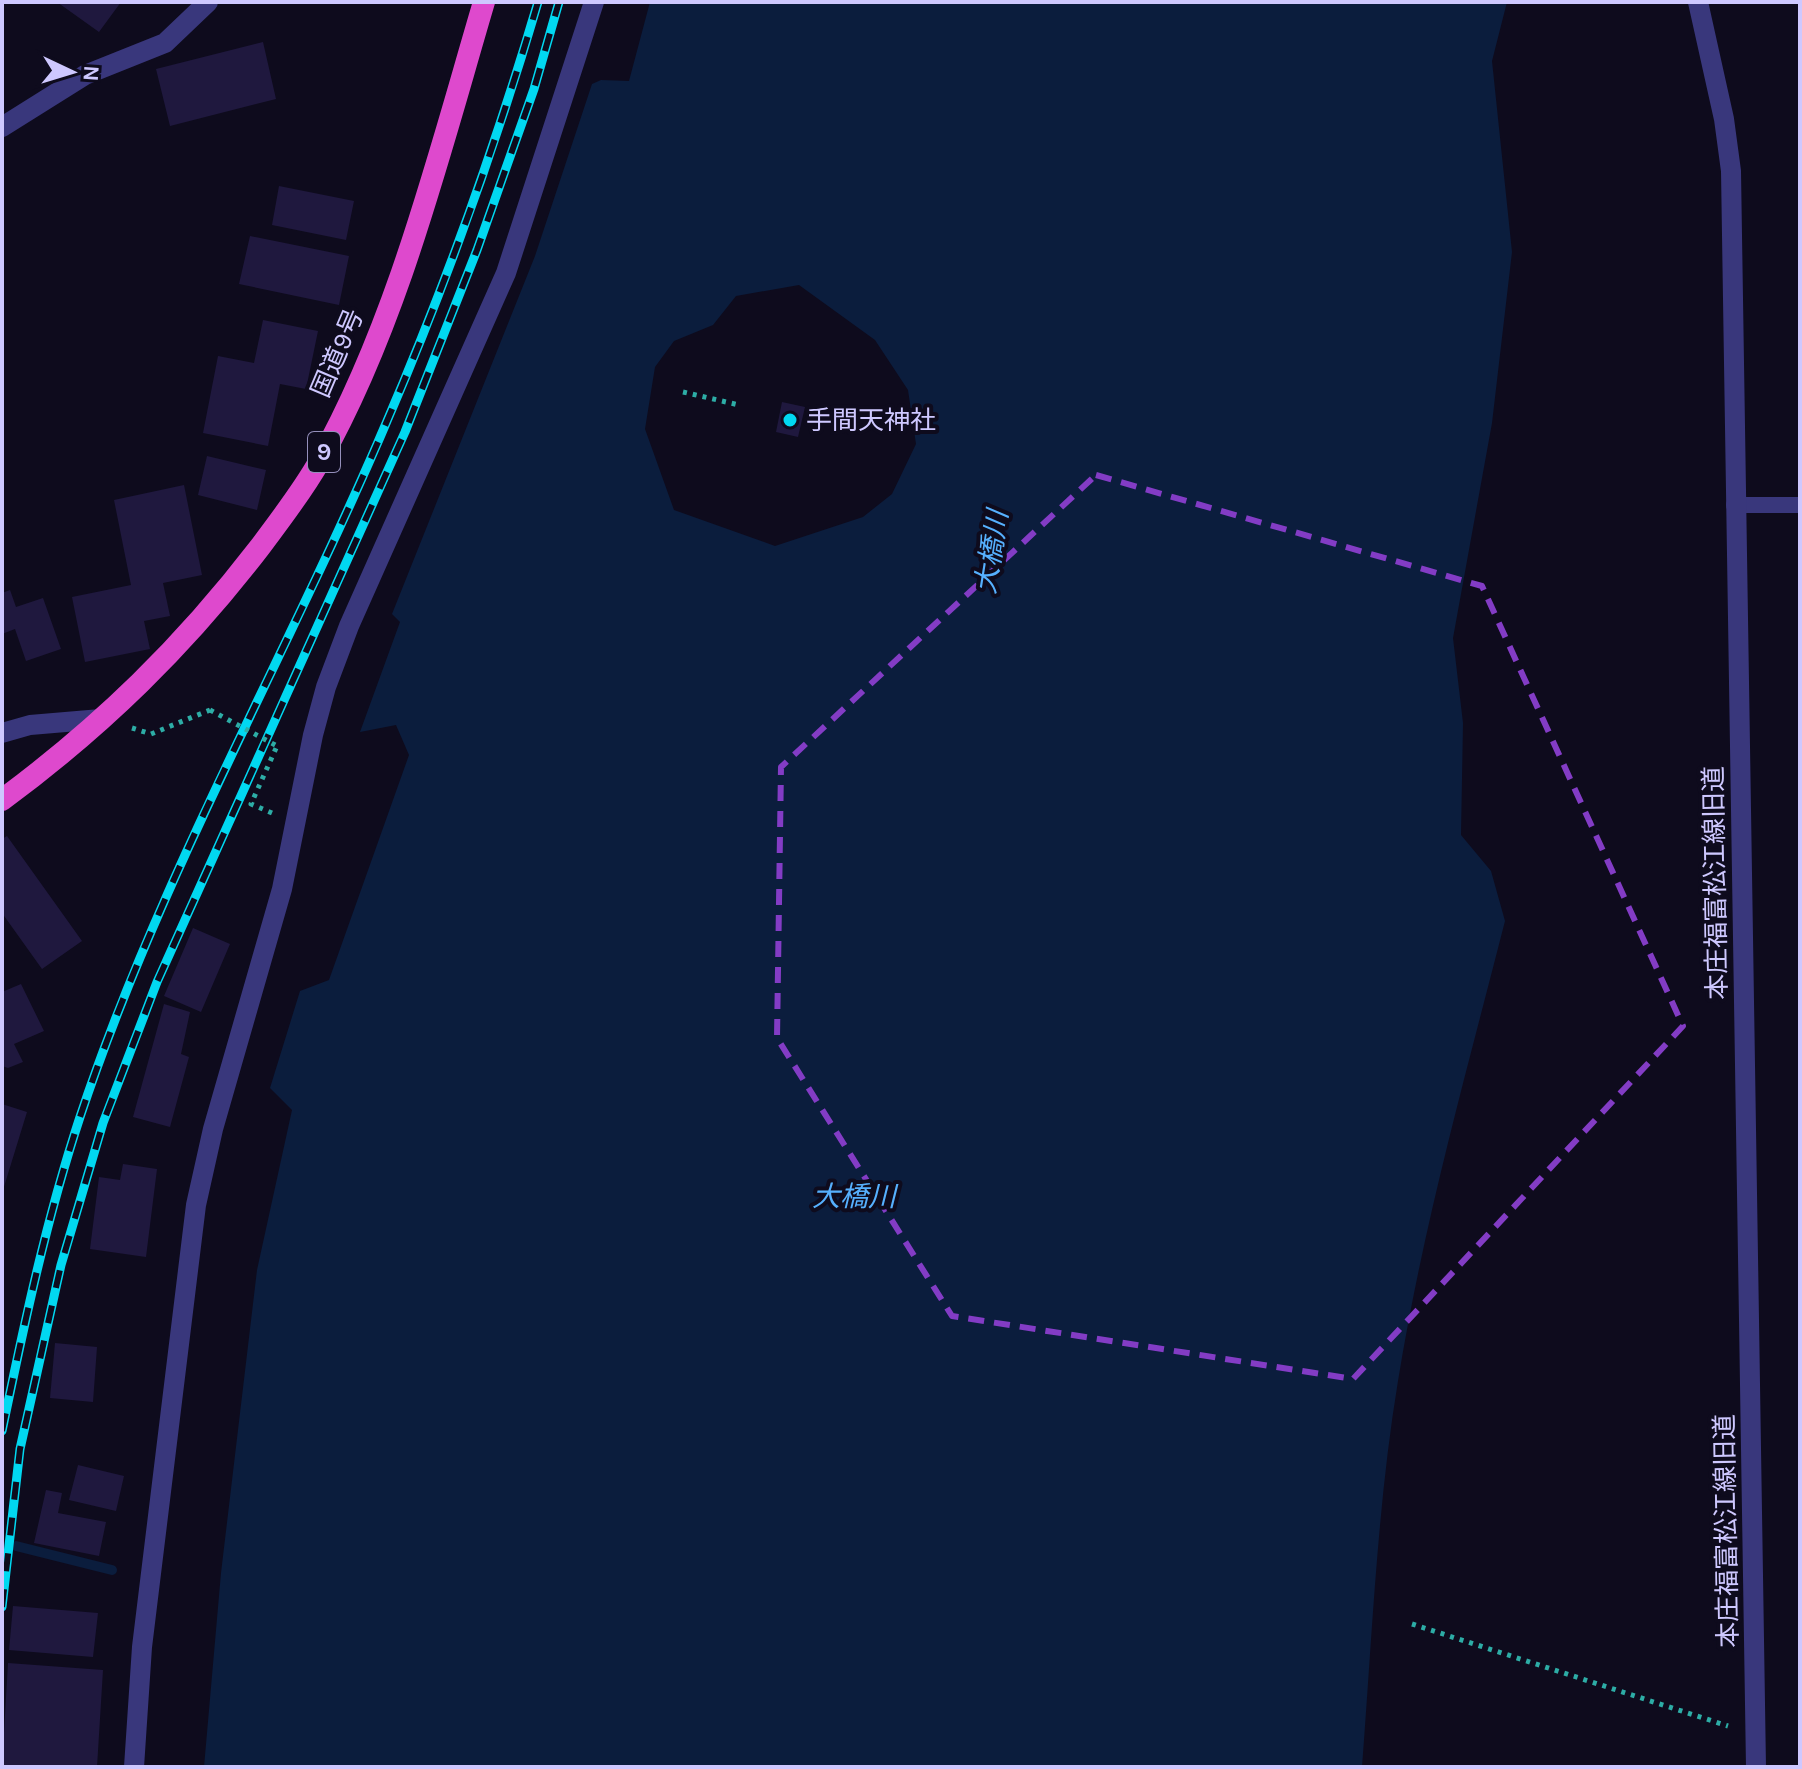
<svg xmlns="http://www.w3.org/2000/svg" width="1802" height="1769" font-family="Karla,'Noto Sans JP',sans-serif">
  <rect width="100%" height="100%" fill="#0e0b1d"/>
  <!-- water -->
  <path fill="#0b1d3d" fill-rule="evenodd" d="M 650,2 L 1507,2 L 1492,61 L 1512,252 L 1492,423 L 1453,638 L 1463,723 L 1461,835 L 1491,871 L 1505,921 C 1466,1074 1423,1226 1398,1381 C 1377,1508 1372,1639 1362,1767 L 204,1767 L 221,1573 L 257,1270 L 292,1110 L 270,1088 L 300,991 L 329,980 L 409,755 L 396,725 L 360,732 L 400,622 L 392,614 L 535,256 L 592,84 L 601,80 L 629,81 ZM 799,285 L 875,340 L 908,390 L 916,444 L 892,494 L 863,517 L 775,546 L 674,510 L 645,429 L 655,367 L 674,341 L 713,325 L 736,296 Z"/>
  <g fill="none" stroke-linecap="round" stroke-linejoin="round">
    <!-- stream -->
    <path stroke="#0b1d3d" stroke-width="10" d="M 16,1546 L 112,1570"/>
  </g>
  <!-- building -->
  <path fill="#1f183e" d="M 57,2 L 121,2 L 99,32 Z
    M 263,42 L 276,99 L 170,126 L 156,69 Z
    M 279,186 L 354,201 L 346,240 L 272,225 Z
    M 250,236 L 349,256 L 339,305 L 239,284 Z
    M 263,320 L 318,331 L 306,389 L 280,384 L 268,446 L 203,433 L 218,356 L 254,363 Z
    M 782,402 L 805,407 L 798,437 L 776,432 Z
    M 207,456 L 266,470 L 257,510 L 198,495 Z
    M 184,485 L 202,575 L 163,583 L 170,616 L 144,621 L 150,649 L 85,662 L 72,597 L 131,585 L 114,500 Z
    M 10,590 L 16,607 L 43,598 L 61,649 L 26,661 L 15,629 L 2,634 L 2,593 Z
    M 7,836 L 82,941 L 42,969 L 2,913 L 2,839 Z
    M 193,928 L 230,944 L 201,1012 L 164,996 Z
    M 21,984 L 44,1031 L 14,1044 L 23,1062 L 8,1068 L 2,1066 L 2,992 Z
    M 164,1004 L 190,1012 L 181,1054 L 189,1057 L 170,1127 L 133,1117 Z
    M 2,1104 L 27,1112 L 3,1190 L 2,1190 Z
    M 123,1164 L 157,1169 L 146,1257 L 90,1249 L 99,1177 L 120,1180 Z
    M 55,1343 L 97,1347 L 93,1402 L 50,1398 Z
    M 78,1465 L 124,1476 L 116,1511 L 69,1500 Z
    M 46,1490 L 62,1493 L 58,1513 L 106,1522 L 99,1556 L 34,1543 Z
    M 13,1606 L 98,1613 L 93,1657 L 9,1650 Z
    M 8,1663 L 103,1670 L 97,1767 L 2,1767 Z"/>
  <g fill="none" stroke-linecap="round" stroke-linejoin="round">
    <!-- path -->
    <path stroke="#2dada6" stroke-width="5" stroke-dasharray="4 6" stroke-linecap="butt" d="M 683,392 L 739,405
      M 132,728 L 151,734 L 210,710
      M 272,813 L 251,804 L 277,746
      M 1412,1624 L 1728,1726"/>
    <!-- service -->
    <path stroke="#39377c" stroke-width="16" d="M 1734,505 L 1800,505"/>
    <!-- minor -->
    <path stroke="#39377c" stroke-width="20" d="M 1698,2 L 1724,119 L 1731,171 L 1756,1767
      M 2,127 L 85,75 L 165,43 L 208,2
      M 2,733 L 30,725 L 101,719
      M 134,1767 L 142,1647 L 196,1205 L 213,1129 L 282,889 L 313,735 L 326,687 L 349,626 L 506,273 L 594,2"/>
    <!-- trunk -->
    <path stroke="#de49cd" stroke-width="22" d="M 2,800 C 102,726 184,646 260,547 C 280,520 302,492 319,462 C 397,324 439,154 484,2"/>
    <defs>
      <path id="rail" d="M 2,1431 C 24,1325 46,1220 80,1117 C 160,876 288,654 387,421 C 446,284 496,145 538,2
        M 2,1607 L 20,1449 L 61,1265 L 103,1123 L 157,982 L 405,432 L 477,250 L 534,89 L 559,2"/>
    </defs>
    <!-- rail casing -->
    <use href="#rail" stroke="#01d8f1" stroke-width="9"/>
    <!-- rail -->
    <use href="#rail" stroke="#0e0b1d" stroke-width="6" stroke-dasharray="18" stroke-linecap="butt"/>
    <!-- path-bridge -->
    <path stroke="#2dada6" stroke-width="5" stroke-dasharray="4 6" stroke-linecap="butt" d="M 210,710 L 277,746"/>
  </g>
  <!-- marked area -->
  <path fill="none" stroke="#833cc5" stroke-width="6" stroke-dasharray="16 10" stroke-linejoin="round" d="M 1096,475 L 1482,586 L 1683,1026 L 1353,1379 L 952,1316 L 777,1038 L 781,767 Z"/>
  <!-- markers -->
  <circle fill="#01d8f1" stroke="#0e0b1d" stroke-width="3" cx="790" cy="420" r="8"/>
  <g text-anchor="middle" stroke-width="8" stroke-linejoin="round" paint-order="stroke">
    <!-- shield labels -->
    <rect fill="#0e0b1d" stroke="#948fbb" stroke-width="2" x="308" y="432" width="32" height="40" rx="6"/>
    <g font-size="24" font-weight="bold" fill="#cec8ff">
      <text x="324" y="460">9</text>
    </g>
    <!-- street labels -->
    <g font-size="26" fill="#cec8ff" stroke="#0e0b1d">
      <text transform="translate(337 353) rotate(-67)" y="9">国道9号</text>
      <text transform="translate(1715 883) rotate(-91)" y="9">本庄福富松江線旧道</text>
      <text transform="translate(1726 1531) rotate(-91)" y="9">本庄福富松江線旧道</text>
    </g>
    <!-- poi labels -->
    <g font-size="26" fill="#cec8ff" stroke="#0e0b1d" text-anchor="start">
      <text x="806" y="429">手間天神社</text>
    </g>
    <!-- water labels -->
    <g font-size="28" font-style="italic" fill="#56b0fe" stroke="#0e0b1d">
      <text transform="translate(991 552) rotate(-81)" y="10">大橋川</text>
      <text x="854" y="1206">大橋川</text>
    </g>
  </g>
  <!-- border -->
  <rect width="1802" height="1769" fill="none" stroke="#cec8ff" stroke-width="8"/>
  <!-- north arrow -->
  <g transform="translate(72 72) rotate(94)" stroke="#0e0b1d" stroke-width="6" paint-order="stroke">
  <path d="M0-6L14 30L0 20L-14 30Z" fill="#cec8ff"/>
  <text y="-12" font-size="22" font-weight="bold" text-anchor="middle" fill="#cec8ff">N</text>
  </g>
</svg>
